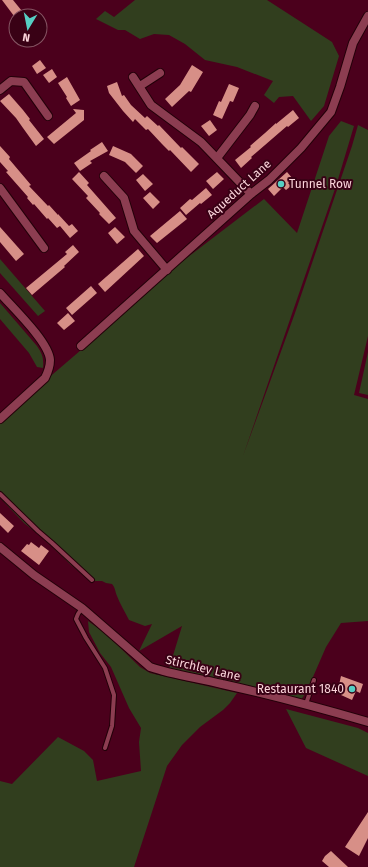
<svg xmlns="http://www.w3.org/2000/svg" width="368" height="867" font-family="'Fira Sans',sans-serif">
  <rect width="100%" height="100%" fill="#4b001c"/>
  <!-- green -->
  <path fill="#313e1e" d="M 135,0 L 267,0 L 332,42 L 339,56 L 324,106 L 311,121 L 293,96 L 279,97 L 274,103 L 264,95 L 273,81 L 237,67 L 205,60 L 185,44 L 169,35 L 154,34 L 140,39 L 125,30 L 118,30 L 96,19 L 105,11 L 114,17 Z
    M 341,121 L 354,126 L 336,186 L 243,456 L 295,313 L 352,146 L 358,125 L 368,130 L 368,336 L 354,395 L 368,399 L 368,621 L 341,623 L 326,647 L 306,693 L 300,701 L 168,672 L 182,626 L 139,651 L 152,624 L 145,626 L 129,620 C 125,612 120,604 117,596 C 115,591 115,587 112,584 L 106,583 L 102,581 L 92,581 L 86,577 L 71,565 L 43,538 L 24,523 L 0,498 L 0,424 L 6,418 L 18,404 L 81,350 L 167,273 L 264,199 L 297,233 L 329,136 Z
    M 0,259 L 45,311 L 38,316 L 0,273 Z
    M 0,303 L 37,346 C 42,353 44,358 43,368 L 37,367 L 29,353 L 0,319 Z
    M 368,352 L 368,395 L 359,393 Z
    M 88,621 L 105,633 L 140,667 L 150,673 L 237,693 L 230,703 L 223,710 L 200,727 L 182,745 L 167,766 L 134,867 L 0,867 L 0,781 L 12,784 L 58,737 L 84,751 L 93,760 L 97,781 L 141,771 L 139,742 L 141,728 L 129,708 L 111,667 L 100,653 L 89,632 Z
    M 286,709 L 358,728 L 368,733 L 368,776 L 306,748 Z"/>
  <!-- building -->
  <path fill="#d78f87" d="M 2,0 L 13,0 L 26,16 L 14,16 Z
    M 40,60 L 46,68 L 37,74 L 32,66 Z
    M 192,65 L 203,72 L 191,92 L 189,91 L 172,107 L 165,99 L 180,85 Z
    M 52,69 L 57,77 L 49,83 L 43,75 Z
    M 67,77 L 80,100 L 71,106 L 66,98 L 67,97 L 58,83 Z
    M 117,82 L 122,96 L 124,95 L 131,105 L 145,118 L 147,116 L 158,126 L 159,125 L 181,148 L 182,147 L 199,164 L 191,172 L 170,150 L 169,151 L 162,144 L 148,129 L 146,130 L 135,119 L 133,122 L 123,111 L 109,93 L 107,86 Z
    M 229,84 L 239,88 L 233,102 L 230,101 L 222,119 L 213,115 L 219,101 L 221,102 Z
    M 9,94 L 23,110 L 30,119 L 29,120 L 44,139 L 36,146 L 23,128 L 16,118 L 0,101 Z
    M 73,109 L 84,110 L 84,120 L 54,144 L 47,137 L 76,113 Z
    M 293,110 L 299,118 L 288,127 L 287,126 L 251,157 L 252,158 L 241,168 L 235,160 L 251,147 L 250,146 L 265,133 L 276,123 L 276,124 Z
    M 210,120 L 217,130 L 209,136 L 201,126 Z
    M 102,142 L 108,151 L 90,161 L 92,163 L 80,171 L 74,163 L 91,151 L 90,150 Z
    M 0,146 L 10,157 L 9,159 L 31,185 L 29,186 L 48,206 L 49,205 L 58,215 L 58,214 L 69,226 L 72,224 L 78,231 L 70,238 L 60,226 L 57,228 L 48,218 L 47,219 L 34,204 L 33,205 L 27,198 L 28,197 L 6,172 L 8,171 L 0,162 Z
    M 113,146 L 131,154 L 143,166 L 136,173 L 125,162 L 109,155 Z
    M 79,172 L 89,183 L 87,185 L 116,218 L 109,224 L 99,214 L 100,213 L 86,198 L 88,196 L 72,179 Z
    M 217,172 L 224,179 L 213,189 L 206,181 Z
    M 287,172 L 293,179 L 288,183 L 291,186 L 286,190 L 283,187 L 274,196 L 268,189 Z
    M 143,174 L 153,184 L 145,191 L 136,180 Z
    M 206,188 L 212,195 L 201,204 L 200,203 L 186,215 L 180,208 L 190,199 L 192,200 Z
    M 150,192 L 160,202 L 153,209 L 143,198 Z
    M 180,211 L 187,219 L 157,243 L 150,236 Z
    M 0,227 L 24,254 L 16,261 L 0,242 Z
    M 115,227 L 125,237 L 117,244 L 108,233 Z
    M 73,245 L 79,252 L 64,266 L 65,267 L 32,295 L 26,288 L 67,254 L 65,252 Z
    M 138,249 L 144,256 L 105,292 L 98,284 Z
    M 91,286 L 97,293 L 72,315 L 66,308 Z
    M 68,313 L 75,321 L 64,330 L 57,323 Z
    M 0,513 L 14,526 L 8,533 L 0,525 Z
    M 31,542 L 39,548 L 41,545 L 49,551 L 39,565 L 21,551 L 27,544 L 29,545 Z
    M 341,676 L 363,684 L 360,693 L 356,691 L 352,700 L 341,695 L 344,687 L 339,685 Z
    M 368,812 L 368,838 L 359,856 L 345,847 Z
    M 331,851 L 348,867 L 329,867 L 322,861 L 325,856 Z"/>
  <g fill="none" stroke-linecap="round" stroke-linejoin="round">
    <defs>
      <path id="service" d="M 0,494 L 38,531 L 52,543 L 92,580
        M 82,608 L 78,614 L 76,619 L 86,638 L 105,668 L 114,695 L 112,726 L 105,748
        M 306,704 L 314,680"/>
      <path id="minor" d="M 133,77 L 151,105 L 201,142 L 251,194
        M 140,86 L 160,73
        M 0,90 L 11,81 L 24,82 L 48,116
        M 217,158 L 250,115 L 255,106
        M 104,176 L 124,198 L 134,231 L 167,270
        M 0,188 L 44,248
        M 0,293 C 13,308 49,342 50,360 C 50,367 48,372 45,378 L 0,419
        M 81,346 L 251,194 L 269,180 L 301,148 L 331,112 L 340,87 L 353,43 L 368,16
        M 0,547 L 34,575 L 82,608 L 150,667 C 173,675 198,678 222,684 C 271,695 320,708 368,722"/>
    </defs>
    <!-- service casing -->
    <use href="#service" stroke="#230009" stroke-width="6"/>
    <!-- minor casing -->
    <use href="#minor" stroke="#230009" stroke-width="10"/>
    <!-- service -->
    <use href="#service" stroke="#8c3d51" stroke-width="4"/>
    <!-- minor -->
    <use href="#minor" stroke="#8c3d51" stroke-width="8"/>
  </g>
  <!-- markers -->
  <g fill="#56cec3" stroke="#390115" stroke-width="1.5">
    <circle cx="281" cy="184" r="4"/>
    <circle cx="352" cy="689" r="4"/>
  </g>
  <g text-anchor="middle" stroke-width="4" stroke-linejoin="round" paint-order="stroke">
    <!-- poi labels -->
    <g font-size="12" fill="#fad4da" stroke="#390115" text-anchor="start">
      <text x="289" y="188">Tunnel Row</text>
      <text x="344" y="693" text-anchor="end">Restaurant 1840</text>
    </g>
    <!-- street labels -->
    <g font-size="12" fill="#fad4da" stroke="#390115">
      <text transform="translate(239 189) rotate(-42)" y="4">Aqueduct Lane</text>
      <text transform="translate(203 668) rotate(13)" y="4">Stirchley Lane</text>
    </g>
  </g>
  <!-- north arrow -->
  <g transform="translate(28 28) rotate(190)"><circle r="19" fill="#390115" stroke="#865564"/>
  <path d="M0-3L7 15L0 10L-7 15Z" fill="#56cec3"/>
  <text y="-6" font-size="11" font-weight="bold" text-anchor="middle" fill="#fad4da">N</text>
  </g>
</svg>
